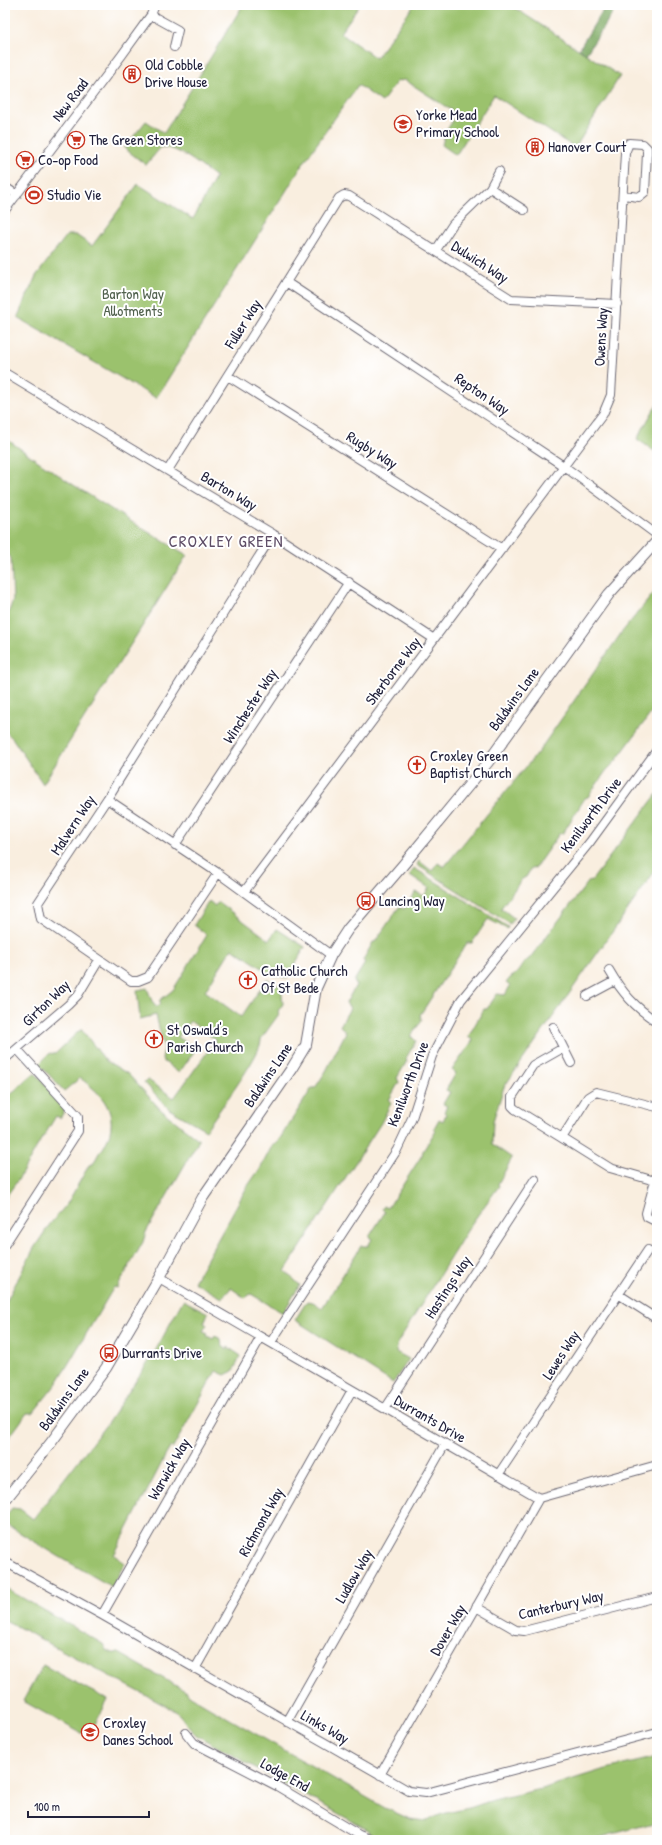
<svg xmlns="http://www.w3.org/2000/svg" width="662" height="1845" font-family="'Patrick Hand',sans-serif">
  <rect width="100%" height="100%" fill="#fff"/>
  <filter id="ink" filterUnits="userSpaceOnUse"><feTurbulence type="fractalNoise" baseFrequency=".025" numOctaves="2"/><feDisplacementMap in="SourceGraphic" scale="8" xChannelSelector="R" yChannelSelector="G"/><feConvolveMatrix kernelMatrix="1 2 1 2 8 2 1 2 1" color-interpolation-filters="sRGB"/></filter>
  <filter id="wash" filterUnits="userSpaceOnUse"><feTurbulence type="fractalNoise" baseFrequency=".012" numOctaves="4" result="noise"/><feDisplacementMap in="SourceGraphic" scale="16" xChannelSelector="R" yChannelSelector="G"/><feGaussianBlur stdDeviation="0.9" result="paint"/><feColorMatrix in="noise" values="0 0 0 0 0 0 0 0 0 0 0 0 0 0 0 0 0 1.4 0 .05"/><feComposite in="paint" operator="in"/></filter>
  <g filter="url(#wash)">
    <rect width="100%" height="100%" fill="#f9eedf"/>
    <!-- green -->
    <path fill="#9bc26d" stroke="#5e7254" d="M 243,5 L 360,5 L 340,33 L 376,58 L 414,5 L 510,5 L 620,76 L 575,148 L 494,95 L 456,155 L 442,145 L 445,133 L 457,114 L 405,80 L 397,81 L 382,102 L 358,85 L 305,161 L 156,398 L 18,318 L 18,316 L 36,276 L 67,235 L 76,235 L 92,246 L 138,184 L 193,219 L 216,177 C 200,166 181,148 161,147 L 146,165 L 124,148 L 146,121 L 164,133 Z
      M 657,404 L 657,453 L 637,439 Z
      M 5,438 C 64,480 125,519 187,555 L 43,784 L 13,739 L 5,731 L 5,622 L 13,600 L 11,558 L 5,552 Z
      M 657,589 L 657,705 L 615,762 L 606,771 L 588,797 L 585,798 L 563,833 L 559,834 L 535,868 L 531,869 L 526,877 L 522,879 L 501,908 L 514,918 L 510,924 L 417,865 L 419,861 L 432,871 L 438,863 L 444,867 L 539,751 L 622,632 Z
      M 657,794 L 657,868 L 504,1087 L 493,1121 L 492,1144 L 512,1158 L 498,1184 L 499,1186 L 472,1223 L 398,1342 L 396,1352 L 409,1359 L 393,1383 L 295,1320 L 307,1301 L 313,1302 L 322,1308 L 361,1246 L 368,1246 L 372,1239 L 369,1237 L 385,1212 L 382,1209 L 384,1206 L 388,1208 L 422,1155 L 423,1151 L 436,1130 L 434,1128 L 439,1119 L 443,1121 L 446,1114 L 444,1112 L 447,1106 L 443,1104 L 450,1092 L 446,1090 L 456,1073 L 452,1070 L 473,1040 L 468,1037 L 484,1009 L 487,1009 L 497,994 L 505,995 L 510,986 L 506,983 L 511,977 C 519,974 521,963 529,959 L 589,881 L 592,880 Z
      M 414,868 L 508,927 L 507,929 L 488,919 L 472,943 L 467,943 L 420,1015 L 422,1020 L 411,1036 L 416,1041 L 406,1058 L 407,1061 L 397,1078 L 399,1082 L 389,1100 L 391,1103 L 381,1123 L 285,1271 L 300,1285 L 283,1313 L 251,1294 L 245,1298 L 231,1288 L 222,1298 L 194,1282 L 247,1187 L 256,1174 L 259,1171 L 273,1144 L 277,1143 L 312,1088 L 315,1088 L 326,1071 L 346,1032 L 340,1026 L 350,1008 L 346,1003 L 356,985 L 354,981 L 365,963 L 363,960 L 373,942 L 375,942 L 399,907 L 404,909 L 416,892 L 424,896 L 429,888 L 410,875 Z
      M 209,901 L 215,906 L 218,902 L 269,940 L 277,929 L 305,947 L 287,978 L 271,974 L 232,948 L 205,991 L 241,1017 L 267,979 L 281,987 L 283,1004 L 278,1011 L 279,1014 L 261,1039 C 263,1053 216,1114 206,1130 L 169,1109 L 144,1082 L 148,1080 L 174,1098 L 216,1040 L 190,1021 L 178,1037 L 196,1049 L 179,1073 L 162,1060 L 164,1048 L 156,1015 L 140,1019 L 137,990 L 147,988 L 152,1001 L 157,1007 L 161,1003 L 159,1001 L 173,990 L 207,935 L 194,925 Z
      M 82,1030 L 105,1060 L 128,1074 L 161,1110 L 198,1139 L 198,1142 L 146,1232 L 143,1242 L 117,1288 L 114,1287 L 57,1383 L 33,1413 L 27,1413 L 5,1443 L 5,1304 L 34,1248 L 50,1224 L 67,1204 L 89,1165 L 93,1164 L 100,1151 L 102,1150 C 122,1119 107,1097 80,1078 L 64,1091 L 39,1064 L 50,1053 L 55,1054 L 79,1031 Z
      M 33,1074 L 36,1074 L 66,1109 L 60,1118 L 56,1116 L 44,1136 L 43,1136 L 18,1180 L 5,1198 L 5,1099 Z
      M 183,1300 L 208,1313 L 204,1323 L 207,1325 L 203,1331 L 208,1333 L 207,1336 L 213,1339 L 215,1336 L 221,1339 L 222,1346 L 227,1349 L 228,1347 L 241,1356 L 233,1371 L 225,1375 L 216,1371 L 173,1448 L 170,1447 L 114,1555 L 125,1563 L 112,1587 L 58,1556 L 9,1526 L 5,1522 L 5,1517 L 12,1508 L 20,1509 L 33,1519 L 109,1421 L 153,1355 Z
      M 5,1588 L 103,1644 L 106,1650 L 112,1653 L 119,1653 L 187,1692 L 189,1695 L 209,1707 L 385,1808 L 410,1819 L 425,1821 L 442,1814 L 469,1808 L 493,1800 L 541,1789 L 602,1770 L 657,1757 L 657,1822 L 590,1840 L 379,1840 L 368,1834 L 370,1831 L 196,1735 L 177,1712 L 5,1620 Z
      M 43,1665 L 108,1700 L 88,1737 L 23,1701 Z"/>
    <!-- forest -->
    <path fill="#7ca860" stroke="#4f654e" d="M 606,5 L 618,5 L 586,54 L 579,49 Z"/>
  </g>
  <g filter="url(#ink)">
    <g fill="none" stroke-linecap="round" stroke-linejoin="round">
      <defs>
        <path id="minor" d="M 151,15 L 178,30 L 174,47
          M 5,187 L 17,195
          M 490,188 L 499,171
          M 5,210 L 122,55 L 151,15 L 155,5
          M 436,250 L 453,224 L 490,188 L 524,210
          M 286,282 L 565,467 L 657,535
          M 5,373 L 273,534 L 434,639
          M 228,376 L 502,549
          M 168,470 L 339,198 L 344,195 L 349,196 L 511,299 L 617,304
          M 107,799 L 218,873 L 331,955
          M 175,845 L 349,582
          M 218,873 L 148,977 L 138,981 L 131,981 L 41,919 L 38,903 L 107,799 L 273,534
          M 244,892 L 603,414 L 611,395 L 625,153 L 629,143 L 643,144 L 647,148 L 647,153 L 645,192 L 639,197 L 623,195
          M 609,970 C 622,993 635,1007 657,1022
          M 587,996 L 615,981
          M 553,1027 L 571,1063
          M 5,1059 L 68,1005 L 78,995 L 99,960
          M 562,1138 L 515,1109 L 512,1106 L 512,1097 L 533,1065 L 563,1048
          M 657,1173 L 646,1213 L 647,1217 L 657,1222
          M 655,1181 L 610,1168 L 562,1138 L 588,1097 L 596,1092 L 657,1107
          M 5,1244 L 78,1131 L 78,1116 L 17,1049
          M 159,1278 L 539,1498 L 657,1465
          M 618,1294 L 657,1319
          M 271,1342 L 397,1150 L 412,1118 L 432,1056 L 461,1000 L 590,842 L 657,750
          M 385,1409 L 535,1179
          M 498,1475 L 648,1250
          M 5,1562 L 102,1615 L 409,1791 L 426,1793 L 657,1732
          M 476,1607 L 516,1630 L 524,1631 L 657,1597
          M 102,1615 L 261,1337
          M 195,1669 L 352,1390
          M 287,1722 L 445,1444
          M 186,1733 L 194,1743 L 277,1786 L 359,1835 L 372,1840
          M 380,1775 L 539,1498"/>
        <path id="tertiary" d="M 5,1500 L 50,1444 L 106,1368 L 159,1278 L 203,1197 L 292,1068 L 306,1045 L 316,988 L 331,955 L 348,929 L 403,865 L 488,762 L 609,594 L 657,541"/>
      </defs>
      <!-- minor casing -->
      <use href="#minor" stroke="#6d6974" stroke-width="10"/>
      <!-- tertiary casing -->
      <use href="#tertiary" stroke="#6d6974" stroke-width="12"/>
      <!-- minor -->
      <use href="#minor" stroke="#fff" stroke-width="8"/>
      <!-- tertiary -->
      <use href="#tertiary" stroke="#fff" stroke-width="10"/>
    </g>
  </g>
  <!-- icons -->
  <defs>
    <symbol id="building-ring" viewBox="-11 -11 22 22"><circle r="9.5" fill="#fff" stroke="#c8321e" stroke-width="1.5"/><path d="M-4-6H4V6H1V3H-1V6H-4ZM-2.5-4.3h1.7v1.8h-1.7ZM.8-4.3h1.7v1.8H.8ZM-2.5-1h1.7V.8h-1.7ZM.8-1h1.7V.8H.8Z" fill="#c8321e"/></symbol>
    <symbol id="school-ring" viewBox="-11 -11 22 22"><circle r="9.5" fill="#fff" stroke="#c8321e" stroke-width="1.5"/><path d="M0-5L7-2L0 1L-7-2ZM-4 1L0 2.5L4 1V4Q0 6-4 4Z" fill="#c8321e"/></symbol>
    <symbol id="supermarket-ring" viewBox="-11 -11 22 22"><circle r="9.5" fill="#fff" stroke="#c8321e" stroke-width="1.5"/><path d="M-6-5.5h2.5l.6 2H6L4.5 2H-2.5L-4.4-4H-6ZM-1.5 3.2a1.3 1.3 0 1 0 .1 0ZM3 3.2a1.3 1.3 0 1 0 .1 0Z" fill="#c8321e"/></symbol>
    <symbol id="stadium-ring" viewBox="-11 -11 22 22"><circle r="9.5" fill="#fff" stroke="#c8321e" stroke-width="1.5"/><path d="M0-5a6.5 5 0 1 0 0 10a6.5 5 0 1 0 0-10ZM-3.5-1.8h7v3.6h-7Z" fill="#c8321e"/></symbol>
    <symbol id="church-ring" viewBox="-11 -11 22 22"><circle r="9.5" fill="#fff" stroke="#c8321e" stroke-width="1.5"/><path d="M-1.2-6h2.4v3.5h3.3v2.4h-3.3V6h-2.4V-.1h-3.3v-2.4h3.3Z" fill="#c8321e"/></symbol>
    <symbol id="bus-ring" viewBox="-11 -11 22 22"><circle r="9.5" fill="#fff" stroke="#c8321e" stroke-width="1.5"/><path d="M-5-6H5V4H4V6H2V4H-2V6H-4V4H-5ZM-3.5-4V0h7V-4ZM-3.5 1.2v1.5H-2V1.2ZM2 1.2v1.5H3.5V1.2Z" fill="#c8321e"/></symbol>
  </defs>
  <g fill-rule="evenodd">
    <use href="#building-ring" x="122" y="64" width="20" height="20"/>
    <use href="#school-ring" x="393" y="114" width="20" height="20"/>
    <use href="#supermarket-ring" x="66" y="130" width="20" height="20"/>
    <use href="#building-ring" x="525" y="137" width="20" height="20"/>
    <use href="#supermarket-ring" x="15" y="150" width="20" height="20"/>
    <use href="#stadium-ring" x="24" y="185" width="20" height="20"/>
    <use href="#church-ring" x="407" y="755" width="20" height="20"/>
    <use href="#bus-ring" x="356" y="891" width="20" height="20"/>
    <use href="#church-ring" x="238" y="970" width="20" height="20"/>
    <use href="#church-ring" x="144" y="1029" width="20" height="20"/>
    <use href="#bus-ring" x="99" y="1343" width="20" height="20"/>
    <use href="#school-ring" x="80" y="1722" width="20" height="20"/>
  </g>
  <g text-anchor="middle" stroke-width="4" stroke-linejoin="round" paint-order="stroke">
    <!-- poi labels -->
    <g font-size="15" fill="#22223b" stroke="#fff" text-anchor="start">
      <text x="145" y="70">Old Cobble<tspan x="145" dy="17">Drive House</tspan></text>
      <text x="416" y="120">Yorke Mead<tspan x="416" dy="17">Primary School</tspan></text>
      <text x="89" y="145">The Green Stores</text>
      <text x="548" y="152">Hanover Court</text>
      <text x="38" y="165">Co-op Food</text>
      <text x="47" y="200">Studio Vie</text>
      <text x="430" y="761">Croxley Green<tspan x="430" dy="17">Baptist Church</tspan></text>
      <text x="379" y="906">Lancing Way</text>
      <text x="261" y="976">Catholic Church<tspan x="261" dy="17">Of St Bede</tspan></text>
      <text x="167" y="1035">St Oswald's<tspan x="167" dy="17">Parish Church</tspan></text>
      <text x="122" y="1358">Durrants Drive</text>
      <text x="103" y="1728">Croxley<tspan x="103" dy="17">Danes School</tspan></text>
    </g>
    <!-- street labels -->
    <g font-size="15" fill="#22223b" stroke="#fff">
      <text transform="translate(70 100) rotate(-53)" y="5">New Road</text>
      <text transform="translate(480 262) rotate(33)" y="5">Dulwich Way</text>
      <text transform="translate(243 324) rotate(-58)" y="5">Fuller Way</text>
      <text transform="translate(601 337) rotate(-87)" y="5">Owens Way</text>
      <text transform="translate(482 394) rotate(34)" y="5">Repton Way</text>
      <text transform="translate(372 450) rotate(32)" y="5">Rugby Way</text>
      <text transform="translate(229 491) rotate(31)" y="5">Barton Way</text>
      <text transform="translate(393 671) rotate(-53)" y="5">Sherborne Way</text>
      <text transform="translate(514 699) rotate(-54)" y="5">Baldwins Lane</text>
      <text transform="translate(250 706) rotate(-57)" y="5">Winchester Way</text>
      <text transform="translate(591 815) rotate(-53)" y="5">Kenilworth Drive</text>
      <text transform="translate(73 825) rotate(-57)" y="5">Malvern Way</text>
      <text transform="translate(46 1003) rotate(-44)" y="5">Girton Way</text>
      <text transform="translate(268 1075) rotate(-56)" y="5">Baldwins Lane</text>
      <text transform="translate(408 1084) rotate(-69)" y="5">Kenilworth Drive</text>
      <text transform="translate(448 1287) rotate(-57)" y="5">Hastings Way</text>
      <text transform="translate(561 1355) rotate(-57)" y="5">Lewes Way</text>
      <text transform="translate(64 1399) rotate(-54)" y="5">Baldwins Lane</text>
      <text transform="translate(430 1419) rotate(30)" y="5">Durrants Drive</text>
      <text transform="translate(169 1469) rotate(-60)" y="5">Warwick Way</text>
      <text transform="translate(261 1522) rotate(-61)" y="5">Richmond Way</text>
      <text transform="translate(354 1576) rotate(-60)" y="5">Ludlow Way</text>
      <text transform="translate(561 1605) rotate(-13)" y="5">Canterbury Way</text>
      <text transform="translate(448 1630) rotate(-60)" y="5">Dover Way</text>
      <text transform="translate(325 1727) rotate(30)" y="5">Links Way</text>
      <text transform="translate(285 1775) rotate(29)" y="5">Lodge End</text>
    </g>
    <!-- park labels -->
    <g font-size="15" fill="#52624f" stroke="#fff">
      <text x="133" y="299">Barton Way<tspan x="133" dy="17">Allotments</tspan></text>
    </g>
    <!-- quarter labels -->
    <g font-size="17" letter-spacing="1" fill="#5e4d66" stroke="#fff">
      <text x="226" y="547">CROXLEY GREEN</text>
    </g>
  </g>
  <!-- margin -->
  <rect width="662" height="1845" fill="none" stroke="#fff" stroke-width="20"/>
  <!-- scale -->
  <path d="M28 1811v6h121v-6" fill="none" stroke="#22223b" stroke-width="2"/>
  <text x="34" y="1811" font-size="12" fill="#22223b" stroke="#ffffff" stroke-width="3" paint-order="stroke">100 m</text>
</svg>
